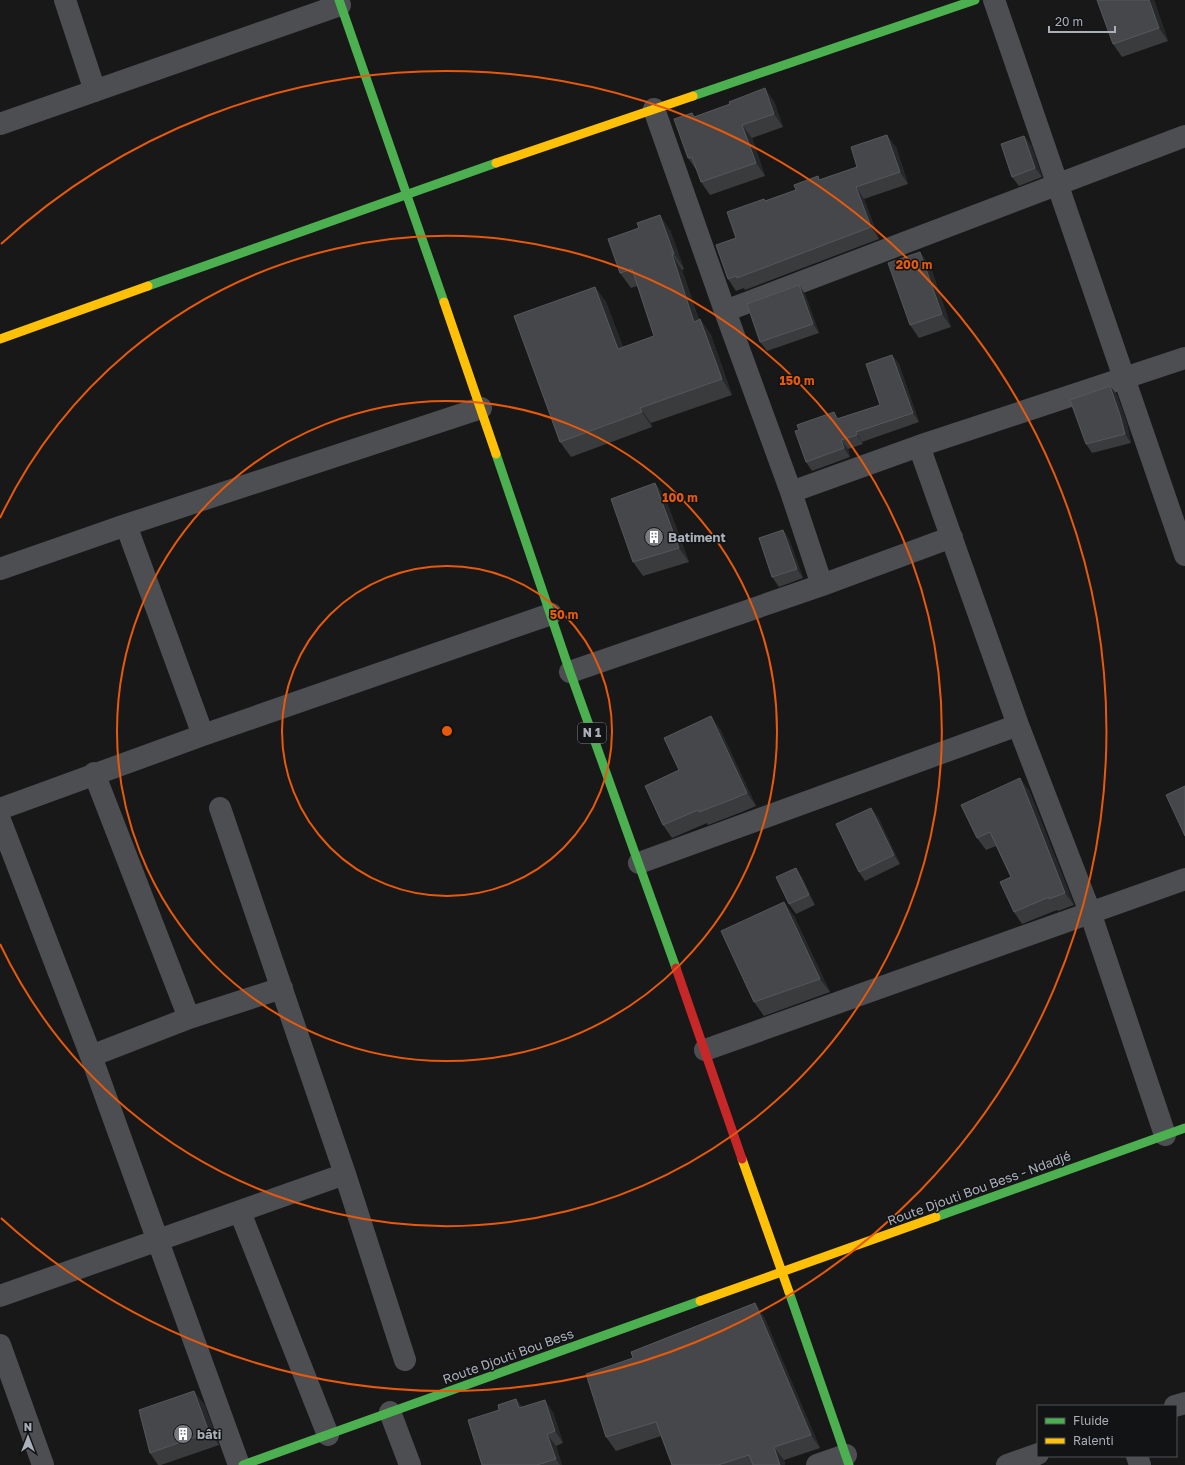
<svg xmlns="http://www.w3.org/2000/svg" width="1185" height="1465" font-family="'Golos Text',sans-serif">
  <rect width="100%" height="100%" fill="#181819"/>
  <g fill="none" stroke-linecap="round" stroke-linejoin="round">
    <!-- street -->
    <path stroke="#4c4e52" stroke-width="22" d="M 65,0 L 95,91
      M 994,0 L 1185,555
      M 654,109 L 725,311 L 791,492 L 822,585
      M 0,124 L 340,5
      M 725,311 L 1185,136
      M 919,446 L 1018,725 L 1090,912 L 1165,1135
      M 791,492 L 919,446 L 1185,358
      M 126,525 L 203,735
      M 0,569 L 126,525 L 481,408
      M 570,672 L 822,585 L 952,537
      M 94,773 L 189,1018
      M 220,808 L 345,1174 L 405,1360
      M 0,809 L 203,735 L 551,614
      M 0,820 L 91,1056 L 239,1465
      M 639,863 L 1018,725
      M 705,1050 L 1185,879
      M 91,1056 L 189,1018 L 282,988
      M 240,1212 L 328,1435
      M 0,1296 L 345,1174
      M 0,1345 L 43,1465
      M 1175,1406 L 1185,1403
      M 390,1412 L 410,1465
      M 1137,1456 L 1140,1465
      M 817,1465 L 846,1455
      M 1007,1465 L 1038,1454"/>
    <!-- fast -->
    <path stroke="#4caf50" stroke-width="9" d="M 339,0 L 444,302
      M 693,96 L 975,0
      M 148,286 L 496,163
      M 496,454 L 570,672 L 676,968
      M 936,1217 L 1185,1128
      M 789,1292 L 849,1465
      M 243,1465 L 700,1301"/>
    <!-- slow -->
    <path stroke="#ffc107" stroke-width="9" d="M 496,163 L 693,96
      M 444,302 L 496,454
      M 0,339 L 148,286
      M 742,1159 L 789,1292
      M 700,1301 L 936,1217"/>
    <!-- jam -->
    <path stroke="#c62828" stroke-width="9" d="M 676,968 L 742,1159"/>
  </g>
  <!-- wall -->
  <path fill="#393b3c" d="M 1154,0 L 1168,41 L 1122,57 L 1113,44 Z
    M 774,101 L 783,127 L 752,138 L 765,176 L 710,195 L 701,182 L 697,171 L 688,158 L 692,113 L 695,117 Z
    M 1024,136 L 1031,145 L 1042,177 L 1019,186 L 1012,177 Z
    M 896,147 L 908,184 L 864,199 L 879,239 L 745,290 L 744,288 L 736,291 L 728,279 L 736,238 L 764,199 L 765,201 L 796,190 L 818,176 L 820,180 L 857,167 Z
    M 670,230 L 684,269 L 682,270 L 699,320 L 700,319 L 711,335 L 732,395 L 651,423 L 652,427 L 571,457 L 560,442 L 595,287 L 606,302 L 623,347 L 654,336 L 637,286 L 631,288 L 620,273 Z
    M 930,265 L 951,327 L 919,338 L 910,325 Z
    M 805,294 L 819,333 L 767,351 L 760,342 Z
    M 892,355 L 899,364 L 919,422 L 862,442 L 863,444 L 848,449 L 850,457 L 812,471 L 806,462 L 839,418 L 880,405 Z
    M 1110,386 L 1117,395 L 1127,424 L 1131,443 L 1092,453 L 1086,444 Z
    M 655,483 L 665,497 L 689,562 L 643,576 L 633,562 Z
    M 783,530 L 789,539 L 803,578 L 779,587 L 772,577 Z
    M 720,729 L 756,806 L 742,812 L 708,825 L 707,823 L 672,838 L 663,825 L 679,770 Z
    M 1029,790 L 1074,905 L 1058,911 L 1057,910 L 1022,924 L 1014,912 L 1011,877 L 996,846 L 986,850 L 977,838 Z
    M 878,817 L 900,864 L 865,881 L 859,872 Z
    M 802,877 L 815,905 L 796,914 L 789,904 Z
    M 794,916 L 830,992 L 764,1016 L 754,1002 Z
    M 755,1303 L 764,1317 L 820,1448 L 784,1460 L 785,1465 L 672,1465 L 661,1436 L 616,1451 L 606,1437 L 633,1358 Z
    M 516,1399 L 522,1407 L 553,1412 L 563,1443 L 556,1446 L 562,1465 L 482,1465 L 499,1410 Z
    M 204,1404 L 219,1445 L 161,1465 L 158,1465 L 150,1453 Z"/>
  <!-- shaded-wall -->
  <path fill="#272829" d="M 1149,0 L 1154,0 L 1168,41 L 1159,28 Z
    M 765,88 L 774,101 L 783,127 L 774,114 Z
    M 742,125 L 752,138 L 765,176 L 756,163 Z
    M 887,135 L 896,147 L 908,184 L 900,172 Z
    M 1024,136 L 1031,145 L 1042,177 L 1035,168 Z
    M 856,187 L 864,199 L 879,239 L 871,227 Z
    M 660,215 L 670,230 L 684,269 L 674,254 Z
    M 920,252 L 930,265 L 951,327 L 942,314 Z
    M 672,254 L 682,270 L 704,337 L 694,322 Z
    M 799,285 L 805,294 L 819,333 L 813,324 Z
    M 595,287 L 606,302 L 629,364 L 618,349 Z
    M 700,319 L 711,335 L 732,395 L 722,379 Z
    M 892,355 L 899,364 L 919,422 L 913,413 Z
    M 1110,386 L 1117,395 L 1127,424 L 1131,443 L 1125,434 Z
    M 640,408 L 651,423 L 652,427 L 642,412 Z
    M 834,412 L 841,421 L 837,419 Z
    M 856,432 L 862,442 L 863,444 L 857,435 Z
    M 841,440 L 848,449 L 850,457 L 844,448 Z
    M 655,483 L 665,497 L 689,562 L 679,548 Z
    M 783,530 L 789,539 L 803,578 L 797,569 Z
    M 711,716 L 720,729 L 756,806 L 747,793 Z
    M 1020,778 L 1029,790 L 1074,905 L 1065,893 Z
    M 871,808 L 878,817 L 900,864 L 894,855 Z
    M 796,868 L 802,877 L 815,905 L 809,895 Z
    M 784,902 L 794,916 L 830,992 L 820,979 Z
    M 755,1303 L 764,1317 L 820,1448 L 811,1435 Z
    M 194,1391 L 204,1404 L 219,1445 L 209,1432 Z
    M 516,1399 L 524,1411 L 519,1408 Z
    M 545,1400 L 553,1412 L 563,1443 L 555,1431 Z
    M 547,1434 L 556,1446 L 562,1465 L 560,1465 L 556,1459 Z
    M 774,1447 L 784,1460 L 785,1465 L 780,1465 Z"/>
  <!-- building -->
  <path fill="#46474a" stroke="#55585b" d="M 1097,0 L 1149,0 L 1159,28 L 1113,44 Z
    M 765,88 L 774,114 L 742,125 L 756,163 L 701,182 L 692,157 L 688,158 L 674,119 L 692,113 L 694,117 L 730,104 L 729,102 Z
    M 887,135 L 900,172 L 856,187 L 871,227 L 737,278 L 736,276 L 728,279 L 716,245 L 736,238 L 727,212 L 764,199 L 765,201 L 796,190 L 794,185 L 818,176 L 819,180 L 857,167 L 851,147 Z
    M 1024,136 L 1035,168 L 1012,177 L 1001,144 Z
    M 660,215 L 674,254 L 672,254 L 694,322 L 700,319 L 722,379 L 640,408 L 642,412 L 560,442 L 514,316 L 595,287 L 618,349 L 654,336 L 632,269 L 620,273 L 608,239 L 639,228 L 637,223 Z
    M 920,252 L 942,314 L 910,325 L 888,263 Z
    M 799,285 L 813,324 L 760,342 L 747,304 Z
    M 892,355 L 913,413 L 856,432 L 857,435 L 841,440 L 844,448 L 806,462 L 795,431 L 799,430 L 797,425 L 834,412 L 837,419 L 880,405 L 866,364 Z
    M 1110,386 L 1120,415 L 1125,434 L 1086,444 L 1070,400 Z
    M 655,483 L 679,548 L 633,562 L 611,499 Z
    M 783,530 L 797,569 L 772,577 L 759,538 Z
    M 711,716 L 747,793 L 733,799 L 699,812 L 698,810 L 663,825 L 645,786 L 679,770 L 664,738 Z
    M 1020,778 L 1065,893 L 1049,899 L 1049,897 L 1014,912 L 1000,882 L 1011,877 L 990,832 L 977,838 L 961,805 Z
    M 1185,786 L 1185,836 L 1166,795 Z
    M 871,808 L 894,855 L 859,872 L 836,824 Z
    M 796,868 L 809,895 L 789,904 L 776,877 Z
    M 784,902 L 820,979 L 754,1002 L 721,931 Z
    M 755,1303 L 811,1435 L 774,1447 L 780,1465 L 753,1465 L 749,1455 L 718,1465 L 672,1465 L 656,1422 L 606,1437 L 586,1374 L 633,1358 L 631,1352 Z
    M 194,1391 L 209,1432 L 150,1453 L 139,1410 Z
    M 516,1399 L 519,1408 L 545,1400 L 555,1431 L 547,1434 L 556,1459 L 537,1465 L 482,1465 L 468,1420 L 499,1410 L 498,1405 Z"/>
  <!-- distance rings -->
  <g fill="none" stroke="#e8590c" stroke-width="2">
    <circle cx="447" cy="731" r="165"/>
    <circle cx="447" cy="731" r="330"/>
    <path d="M0 518A495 495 0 1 1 0 944"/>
    <path d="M1 244A660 660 0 1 1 1 1218"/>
  </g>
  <!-- icons -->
  <defs>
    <symbol id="building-disc" viewBox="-11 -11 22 22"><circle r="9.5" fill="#777b81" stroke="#121315"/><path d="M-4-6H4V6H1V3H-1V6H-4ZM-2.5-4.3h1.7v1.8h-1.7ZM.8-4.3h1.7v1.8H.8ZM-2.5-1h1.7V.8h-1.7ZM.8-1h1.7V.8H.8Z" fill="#fff"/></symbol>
  </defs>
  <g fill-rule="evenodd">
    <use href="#building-disc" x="643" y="526" width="22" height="22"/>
    <use href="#building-disc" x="172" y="1423" width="22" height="22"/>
  </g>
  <g text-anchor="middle" stroke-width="3" stroke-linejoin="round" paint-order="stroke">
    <!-- shield labels -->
    <rect fill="#121315" stroke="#7c8188" stroke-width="1" x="578" y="723" width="28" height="20" rx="3"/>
    <g font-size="12" font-weight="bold" fill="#aab0b9">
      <text x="592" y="737">N 1</text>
    </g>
    <!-- poi labels -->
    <g font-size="13" font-weight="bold" fill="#aab0b9" stroke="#121315" text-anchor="start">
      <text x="668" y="542">Batiment</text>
      <text x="197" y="1439">bâti</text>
    </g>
    <!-- street labels -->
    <g font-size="13" fill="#aab0b9" stroke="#121315">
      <text transform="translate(979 1188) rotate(-20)" y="5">Route Djouti Bou Bess - Ndadjé</text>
      <text transform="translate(508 1356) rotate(-20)" y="5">Route Djouti Bou Bess</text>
    </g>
  </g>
  <circle cx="447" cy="731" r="6" fill="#e8590c" stroke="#121315" stroke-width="2"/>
  <g font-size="12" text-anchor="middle" font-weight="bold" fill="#e8590c" stroke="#121315" stroke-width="3" stroke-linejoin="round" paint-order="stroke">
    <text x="914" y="269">200 m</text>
    <text x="797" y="385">150 m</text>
    <text x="680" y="502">100 m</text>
    <text x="564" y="619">50 m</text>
  </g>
  <!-- legend -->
  <rect x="1037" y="1405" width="140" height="52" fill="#121315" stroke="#4f5257"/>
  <rect x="1045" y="1418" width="20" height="6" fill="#4caf50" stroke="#4f5257"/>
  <text x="1073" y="1425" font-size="12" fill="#aab0b9">Fluide</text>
  <rect x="1045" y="1438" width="20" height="6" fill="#ffc107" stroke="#4f5257"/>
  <text x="1073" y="1445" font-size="12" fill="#aab0b9">Ralenti</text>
  <!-- north arrow -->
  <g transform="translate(28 1437)" stroke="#121315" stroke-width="3" paint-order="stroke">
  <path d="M0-3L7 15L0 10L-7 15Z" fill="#aab0b9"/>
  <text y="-6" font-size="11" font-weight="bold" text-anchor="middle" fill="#aab0b9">N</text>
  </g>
  <!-- scale -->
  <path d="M1049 26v6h66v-6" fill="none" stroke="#aab0b9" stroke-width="2"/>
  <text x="1055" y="26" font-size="12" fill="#aab0b9" stroke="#121315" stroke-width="3" paint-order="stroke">20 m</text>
</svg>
